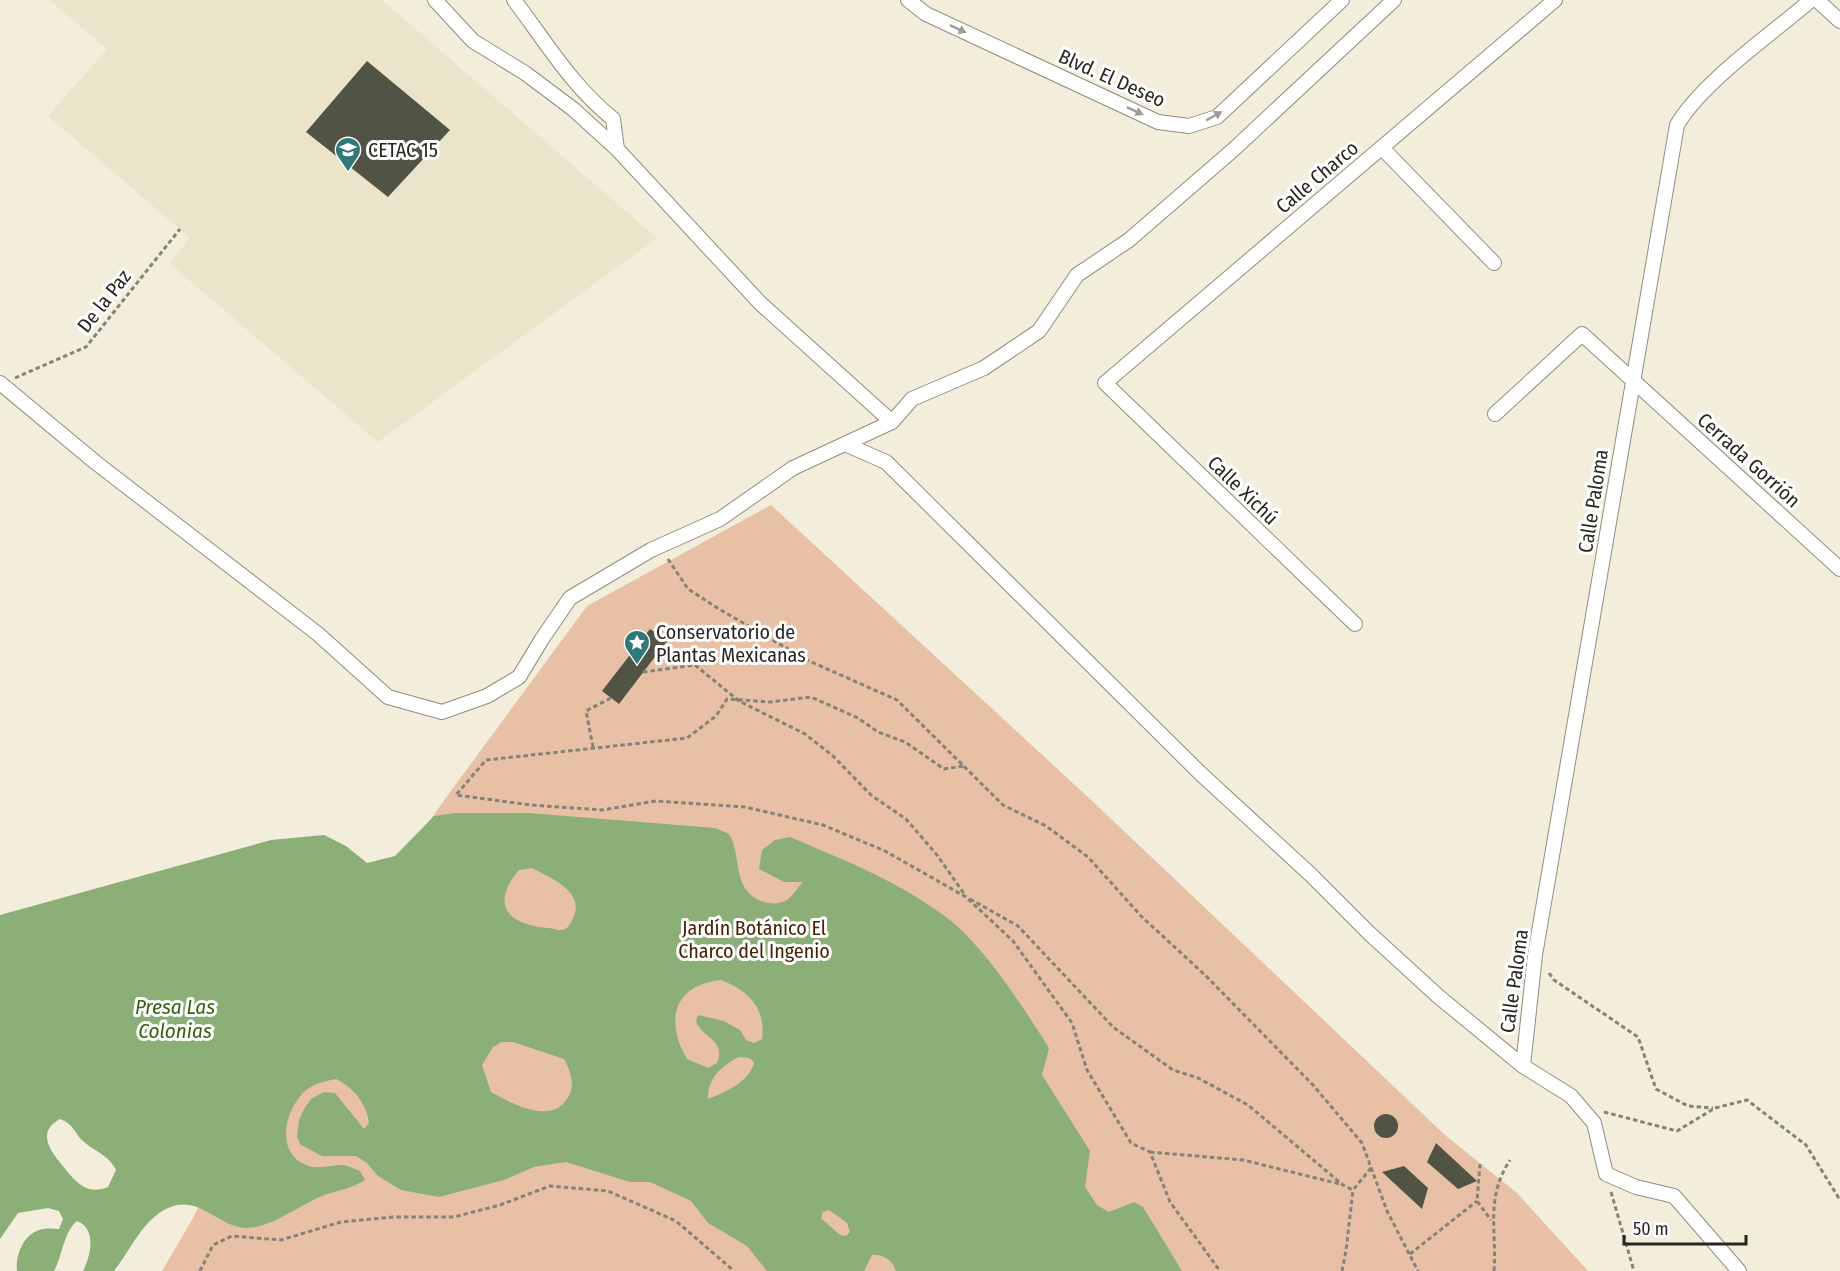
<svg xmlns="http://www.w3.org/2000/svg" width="1840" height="1271" font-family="'Fira Sans Condensed',sans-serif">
  <rect width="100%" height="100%" fill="#f3eedc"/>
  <!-- built -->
  <path fill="#ebe4cb" d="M 49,0 L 382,0 L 657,238 L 378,442 L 169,263 L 190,238 L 48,116 L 107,49 Z"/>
  <!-- green -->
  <path fill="#e8c0a6" d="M 771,505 L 1089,798 L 1445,1135 L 1517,1193 L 1588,1271 L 162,1271 L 193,1218 L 264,1073 L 325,970 L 445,799 L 587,606 Z"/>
  <!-- water -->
  <path fill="#8caf77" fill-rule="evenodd" d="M 455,813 L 529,813 L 715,828 L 729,834 C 739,850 735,872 745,888 C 753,901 773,908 787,900 C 793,896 798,887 803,882 L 784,882 L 759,869 L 762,850 L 775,840 L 790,837 C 846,861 903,883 951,921 C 986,949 1025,1010 1049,1048 L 1042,1075 L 1090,1151 L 1085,1187 L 1097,1205 L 1109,1212 L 1134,1202 L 1143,1207 L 1182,1271 L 896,1271 C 893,1260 883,1254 872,1255 L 864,1271 L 767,1271 L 747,1246 L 708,1223 L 691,1201 L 650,1182 L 630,1182 L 566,1162 L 534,1167 L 504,1180 L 439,1197 L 401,1190 L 378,1176 L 367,1163 L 356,1156 L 322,1156 L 301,1145 L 297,1137 L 299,1120 L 304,1109 L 311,1099 L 324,1092 L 335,1093 L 364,1129 L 369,1123 C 367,1104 353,1087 336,1079 C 326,1081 317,1083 309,1088 C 286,1104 273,1152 306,1165 C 317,1170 331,1165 343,1165 C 349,1166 355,1169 360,1171 L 365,1180 C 351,1189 337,1190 322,1196 C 298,1206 271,1228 246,1228 C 218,1227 199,1194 168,1208 C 143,1219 130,1251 114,1271 L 83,1271 C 91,1255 97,1229 77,1221 C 64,1231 62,1257 54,1271 L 17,1271 C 15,1254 25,1231 44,1229 C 49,1228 55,1229 59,1229 L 63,1219 L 59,1211 L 48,1208 L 18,1213 L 0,1239 L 0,915 L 271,840 L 324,835 L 346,846 L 367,863 L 395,856 L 434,816 ZM 532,868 C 550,878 586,891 573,918 C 571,923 568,930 561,930 C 558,931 552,928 548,928 C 507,925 490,904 519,870 ZM 721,980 C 749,991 766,1008 762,1039 L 754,1043 L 746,1040 L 740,1030 L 724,1021 L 698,1015 L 696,1022 C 704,1039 726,1040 717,1063 L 708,1068 L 687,1059 C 665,1021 673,985 721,980 ZM 502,1042 L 513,1042 L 564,1059 C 571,1072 576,1087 567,1099 C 551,1125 511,1103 491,1092 L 482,1065 L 493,1047 ZM 739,1057 L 749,1058 L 754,1062 C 751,1081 724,1093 708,1099 C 708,1078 721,1066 739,1057 ZM 60,1119 C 74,1124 74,1133 83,1141 C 95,1152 109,1155 116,1170 L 108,1187 C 86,1196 75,1181 62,1165 C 49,1150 37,1131 60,1119 ZM 829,1210 L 847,1223 L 850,1232 L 846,1236 L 840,1235 L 821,1218 L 823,1212 Z"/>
  <!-- building -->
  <path fill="#515344" d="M 367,61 L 450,130 L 388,197 L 306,132 Z
    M 650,629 L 667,641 L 619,704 L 602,691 Z
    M1374 1126a12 12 0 1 1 24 0a12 12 0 1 1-24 0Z
    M 1436,1143 L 1477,1181 L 1458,1189 L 1427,1162 Z
    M 1404,1166 L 1428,1188 L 1422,1209 L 1382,1172 Z"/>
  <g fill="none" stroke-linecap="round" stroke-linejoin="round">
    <defs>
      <path id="street" d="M 435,0 L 473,41 L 525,73 L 573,109 L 617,149 L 760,303 L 892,422
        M 514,0 C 546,42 571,85 613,119 L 617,149
        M 908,0 L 926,14 L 1158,122 L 1189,126 L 1217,117 L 1342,0
        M 1817,0 L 1840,21
        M 1382,148 L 1494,263
        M 0,383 L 95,462 L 318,634 L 388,697 L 442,712 L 487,696 L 519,677 L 542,639 L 570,598 L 651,550 L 720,519 L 793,468 L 892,422 L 912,399 L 984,368 L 1039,331 L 1077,275 L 1129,240 L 1233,150 L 1394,0
        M 1495,414 L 1582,334 L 1840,569
        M 845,444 L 886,462 L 1201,774 L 1310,874 L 1370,934 L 1439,997 L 1523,1066 L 1571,1096 L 1594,1123 L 1606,1174 L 1636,1187 L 1674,1196 L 1739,1271
        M 1355,624 L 1105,383 L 1555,0
        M 1523,1066 L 1535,955 L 1677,125 C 1702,82 1772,34 1811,0"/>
    </defs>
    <!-- street casing -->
    <use href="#street" stroke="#918d7d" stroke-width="16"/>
    <!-- path -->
    <path stroke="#858276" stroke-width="3" stroke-dasharray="4.5 3" stroke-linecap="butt" d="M 15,378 L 86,347 L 180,229
      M 668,559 L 688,589 L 719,609 L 807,660 L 897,700 L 1003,805 L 1046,826 L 1088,857 L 1142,917 L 1205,975 L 1313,1085 L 1362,1143 L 1387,1211 L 1418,1271
      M 643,672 L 695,665 L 739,701 L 805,734 L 833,756 L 871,795 L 906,819 L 937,855 L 965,895
      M 593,747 L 586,711 L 611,698
      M 963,766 L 944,769 L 905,742 L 878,732 L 858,718 L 811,697 L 770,702 L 727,699 L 716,716 L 687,738 L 486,760 L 456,795 L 531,805 L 602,810 L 656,801 L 745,807 L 823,825 L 885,851 L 966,897 L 1013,941 L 1072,1023 L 1087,1070 L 1131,1143 L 1150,1152 L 1170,1202 L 1220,1271
      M 970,899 L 1018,926 L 1113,1027 L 1173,1070 L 1198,1078 L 1248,1105 L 1343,1185 L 1353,1190 L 1371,1168
      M 1549,973 L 1554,980 L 1638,1037 L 1656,1089 L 1688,1106 L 1713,1108
      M 1604,1112 L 1677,1131 L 1715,1108 L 1747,1100 L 1806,1145 L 1840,1200
      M 1150,1152 L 1243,1160 L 1340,1184
      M 1480,1164 L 1477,1201 L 1491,1220
      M 1611,1192 L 1634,1271
      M 1410,1254 L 1477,1201
      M 200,1271 L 213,1245 L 232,1236 L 281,1240 L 341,1222 L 393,1217 L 454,1217 L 500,1205 L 550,1186 L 608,1191 L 676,1221 L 734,1271
      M 1342,1271 L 1346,1251 L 1353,1190
      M 1494,1271 C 1497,1228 1485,1199 1510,1160"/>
    <!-- street -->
    <use href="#street" stroke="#fff" stroke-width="14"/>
  </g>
  <!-- one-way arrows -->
  <defs><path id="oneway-solid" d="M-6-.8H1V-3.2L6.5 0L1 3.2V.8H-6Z" transform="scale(1.5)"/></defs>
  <g fill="#9e9d9b">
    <use href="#oneway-solid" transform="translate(958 29) rotate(25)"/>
    <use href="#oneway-solid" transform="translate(1135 111) rotate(25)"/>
    <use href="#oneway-solid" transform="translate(1214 116) rotate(-29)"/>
  </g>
  <!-- icons -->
  <defs>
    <symbol id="school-pin" viewBox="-11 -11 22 30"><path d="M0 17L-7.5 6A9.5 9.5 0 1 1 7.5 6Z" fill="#307978" stroke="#fff"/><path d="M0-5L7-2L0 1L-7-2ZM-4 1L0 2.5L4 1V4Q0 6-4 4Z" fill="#fff"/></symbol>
    <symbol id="sight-pin" viewBox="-11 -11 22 30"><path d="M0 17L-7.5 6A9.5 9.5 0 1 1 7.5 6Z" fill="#307978" stroke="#fff"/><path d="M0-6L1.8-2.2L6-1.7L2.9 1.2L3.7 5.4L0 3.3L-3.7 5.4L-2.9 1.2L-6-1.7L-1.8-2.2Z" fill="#fff"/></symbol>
  </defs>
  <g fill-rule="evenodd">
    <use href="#school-pin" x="333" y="135" width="30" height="40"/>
    <use href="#sight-pin" x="622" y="628" width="30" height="40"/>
  </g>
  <g text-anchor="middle" stroke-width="6" stroke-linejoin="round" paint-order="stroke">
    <!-- street labels -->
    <g font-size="20" fill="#282620" stroke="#fff">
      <text transform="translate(1112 78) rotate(24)" y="7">Blvd. El Deseo</text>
      <text transform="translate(1317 177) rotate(-40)" y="7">Calle Charco</text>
      <text transform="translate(104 301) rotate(-52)" y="7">De la Paz</text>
      <text transform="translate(1749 460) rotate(42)" y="7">Cerrada Gorrión</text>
      <text transform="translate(1243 490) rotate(44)" y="7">Calle Xichú</text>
      <text transform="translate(1593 501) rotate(-81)" y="7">Calle Paloma</text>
      <text transform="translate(1514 981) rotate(-82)" y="7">Calle Paloma</text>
    </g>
    <!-- poi labels -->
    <g font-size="20" fill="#282620" stroke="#fff" text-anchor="start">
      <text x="368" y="157">CETAC 15</text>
      <text x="656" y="639">Conservatorio de<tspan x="656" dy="23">Plantas Mexicanas</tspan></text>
    </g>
    <!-- park labels -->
    <g font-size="20" fill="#482204" stroke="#fff">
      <text x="754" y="935">Jardín Botánico El<tspan x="754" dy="23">Charco del Ingenio</tspan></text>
    </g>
    <!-- water labels -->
    <g font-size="21" font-style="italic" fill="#356111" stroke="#fff">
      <text x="175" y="1014">Presa Las<tspan x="175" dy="24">Colonias</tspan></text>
    </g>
  </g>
  <!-- scale -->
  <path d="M1624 1235v9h122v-9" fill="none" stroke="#282620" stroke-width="3"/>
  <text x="1633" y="1235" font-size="18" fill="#282620" stroke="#ffffff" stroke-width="4.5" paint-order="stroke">50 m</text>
</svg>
